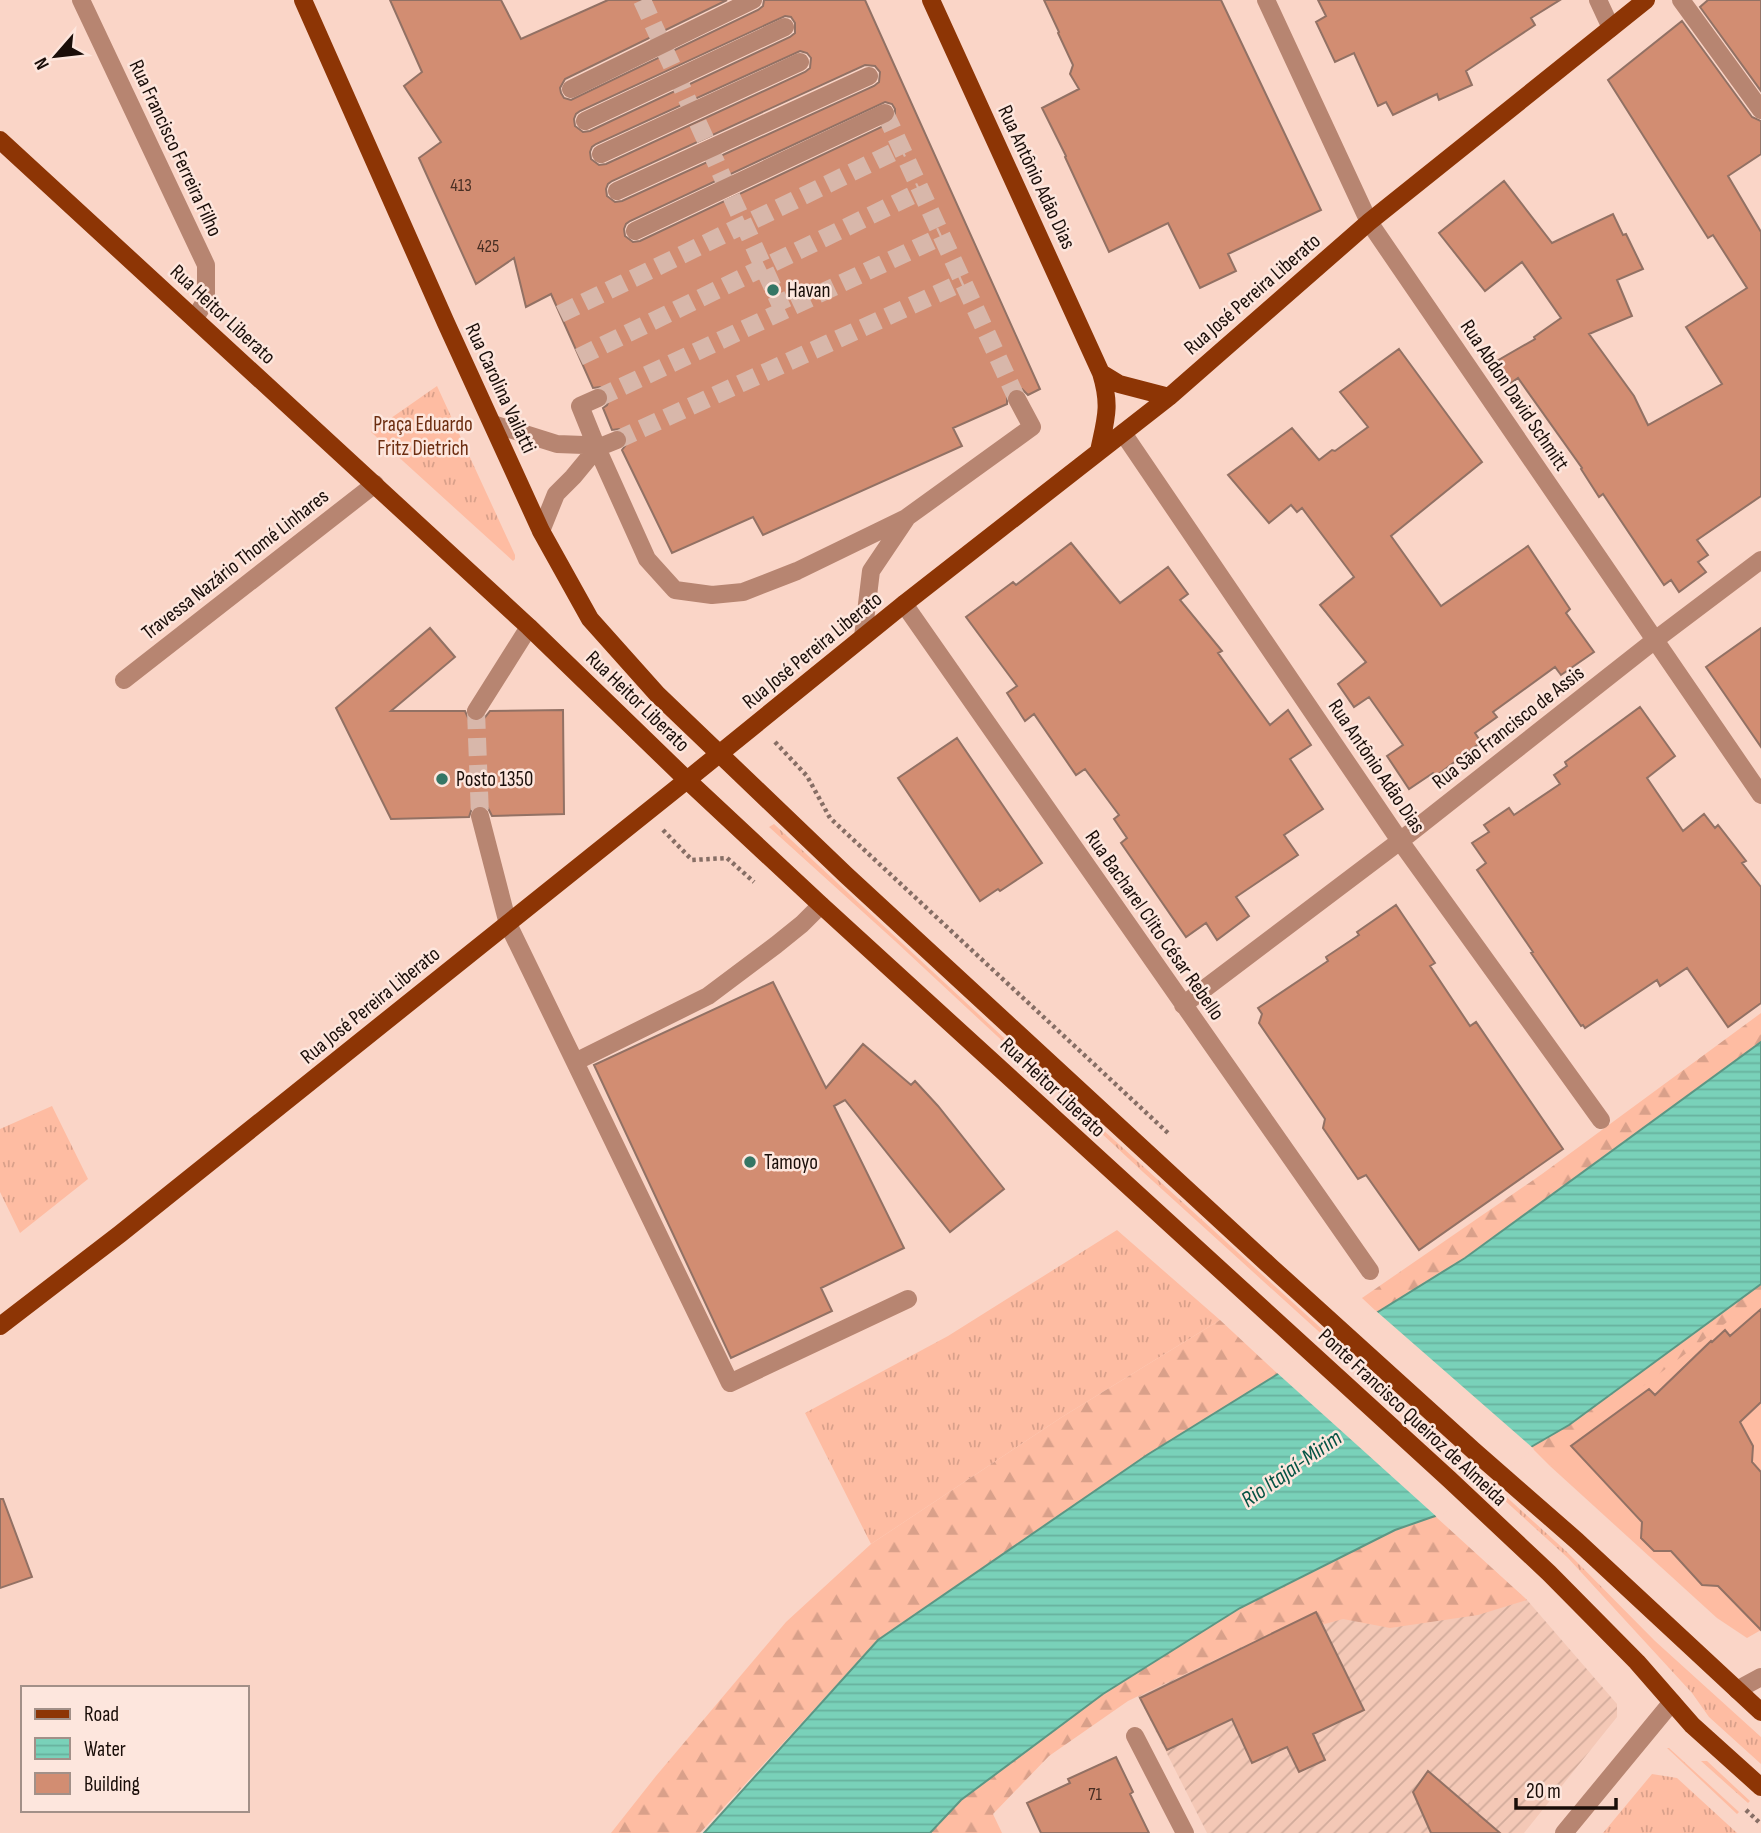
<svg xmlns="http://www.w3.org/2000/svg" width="1761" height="1833" font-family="'Sofia Sans Condensed',sans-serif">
  <defs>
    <pattern id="industrial-furrows" width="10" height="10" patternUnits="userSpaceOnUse" patternTransform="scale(1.75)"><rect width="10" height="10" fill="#f4c8b6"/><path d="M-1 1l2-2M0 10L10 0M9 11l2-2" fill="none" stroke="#d1ab9b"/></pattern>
    <pattern id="grass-tufts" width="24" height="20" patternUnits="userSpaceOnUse" patternTransform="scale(1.75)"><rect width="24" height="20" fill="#febca2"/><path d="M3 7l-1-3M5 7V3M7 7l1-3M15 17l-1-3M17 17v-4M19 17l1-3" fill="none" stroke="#d9a08a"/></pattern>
    <pattern id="forest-firs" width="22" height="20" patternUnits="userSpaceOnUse" patternTransform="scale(1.75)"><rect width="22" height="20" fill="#febca2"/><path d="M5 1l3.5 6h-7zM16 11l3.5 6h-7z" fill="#d9a08a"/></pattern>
    <pattern id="water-rules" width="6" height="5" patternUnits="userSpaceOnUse" patternTransform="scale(1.75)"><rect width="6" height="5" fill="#79d1b9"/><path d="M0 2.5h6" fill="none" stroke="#68b29e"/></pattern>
  </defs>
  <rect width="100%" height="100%" fill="#fad5c7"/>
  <!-- industrial -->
  <path fill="url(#industrial-furrows)" d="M 1390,1478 L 1527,1600 L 1617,1704 L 1617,1717 L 1524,1833 L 1207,1833 L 1138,1696 Z"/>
  <!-- grass -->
  <path fill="url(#grass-tufts)" d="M 437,386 L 515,555 L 515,559 L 513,561 L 371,432 Z
    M 774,824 L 1090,1118 L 1567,1552 L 1655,1641 L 1761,1737 L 1761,1764 L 1709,1717 L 1692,1693 L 1568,1558 L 1143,1172 L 895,941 L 769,827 Z
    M 52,1106 L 88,1179 L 20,1233 L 0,1192 L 0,1129 Z
    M 1117,1230 L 1220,1320 L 1062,1417 L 871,1544 L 805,1413 L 948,1336 Z
    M 1667,1748 L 1669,1748 L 1739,1812 L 1737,1814 Z
    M 1701,1761 L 1707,1761 L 1750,1801 L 1748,1803 Z
    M 1652,1774 L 1677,1778 L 1737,1833 L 1603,1833 Z"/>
  <!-- forest -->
  <path fill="url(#forest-firs)" d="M 1761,1013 L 1761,1042 L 1465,1258 L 1378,1313 L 1362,1298 L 1542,1174 Z
    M 1761,1284 L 1761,1299 L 1618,1420 L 1550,1466 L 1531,1447 L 1569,1425 Z
    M 1220,1320 L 1279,1375 L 1147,1455 L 878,1640 L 700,1833 L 611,1833 L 656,1776 L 786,1622 L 871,1544 L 1062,1417 Z
    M 1435,1516 L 1527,1600 L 1478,1615 L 1390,1628 L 1343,1619 L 1244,1646 L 1128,1701 L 1049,1756 L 993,1814 L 1002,1833 L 930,1833 L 961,1800 L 1103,1694 L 1240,1608 L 1395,1530 Z"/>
  <!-- pitch -->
  <path fill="#febca2" d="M 1761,1296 L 1761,1630 L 1747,1638 L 1717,1618 L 1550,1466 L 1570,1442 Z"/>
  <!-- water -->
  <path fill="url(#water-rules)" stroke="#5c9684" stroke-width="2" d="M 1761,1042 L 1761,1284 L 1569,1425 L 1531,1447 L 1435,1516 L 1395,1530 L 1240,1608 L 1103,1694 L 961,1800 L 930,1833 L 704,1833 L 878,1640 L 1147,1455 L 1465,1258 Z"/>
  <!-- pier -->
  <path fill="#fad5c7" d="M 1375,1310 L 1534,1449 L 1438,1518 L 1276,1372 Z"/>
  <!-- building -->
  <path fill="#d28d72" stroke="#927164" stroke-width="2" fill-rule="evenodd" d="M 390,0 L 501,0 L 521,39 L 608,0 L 727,0 L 565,79 L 560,88 L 561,93 L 564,98 L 571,100 L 758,10 L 763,6 L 764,0 L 865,0 L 1040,389 L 1028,395 L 1022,389 L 1012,389 L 1007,394 L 1007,404 L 953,428 L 962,446 L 763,535 L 753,517 L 672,553 L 622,450 L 628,442 L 627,435 L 619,429 L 612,430 L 603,408 L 607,405 L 609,400 L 608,393 L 600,387 L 593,388 L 551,294 L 526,307 L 514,258 L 476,284 L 419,158 L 441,142 L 404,86 L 422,72 ZM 785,16 L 791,17 L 795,23 L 795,33 L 790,37 L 590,131 L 583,132 L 575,126 L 574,119 L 576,114 L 580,111 ZM 800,51 L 807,53 L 811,58 L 810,68 L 805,72 L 606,164 L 599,165 L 591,159 L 590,152 L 592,147 L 596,144 ZM 865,65 L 875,66 L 880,72 L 879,82 L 874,86 L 622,201 L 615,202 L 607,196 L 606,189 L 608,184 L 612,181 ZM 885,102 L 892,104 L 895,109 L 895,119 L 890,123 L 640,241 L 633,242 L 625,236 L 624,229 L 626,224 L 630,221 Z
    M 1044,0 L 1221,0 L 1321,210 L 1228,254 L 1236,271 L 1200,288 L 1168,223 L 1109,252 L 1065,157 L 1066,156 L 1042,108 L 1079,89 L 1070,74 L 1073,65 L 1058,33 L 1059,32 Z
    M 1318,0 L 1560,0 L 1531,18 L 1535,25 L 1466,71 L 1472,85 L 1439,100 L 1437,94 L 1393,115 L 1386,102 L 1378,106 L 1354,53 L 1335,62 L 1316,22 L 1326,16 Z
    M 1708,0 L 1761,0 L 1761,91 L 1700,7 Z
    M 1682,21 L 1752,117 L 1761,121 L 1761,154 L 1728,176 L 1761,232 L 1761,496 L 1697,540 L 1708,555 L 1698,562 L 1706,572 L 1679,592 L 1671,580 L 1664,585 L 1603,494 L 1599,497 L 1581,469 L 1582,468 L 1518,378 L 1511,383 L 1495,362 L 1535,339 L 1534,337 L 1561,318 L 1522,262 L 1485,291 L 1439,233 L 1504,181 L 1552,243 L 1613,214 L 1623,235 L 1626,234 L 1643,269 L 1617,280 L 1632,316 L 1589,334 L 1634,396 L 1648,425 L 1722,384 L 1686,327 L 1747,288 L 1713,235 L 1708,238 L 1608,80 Z
    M 1399,349 L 1482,462 L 1391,536 L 1441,606 L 1528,546 L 1570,609 L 1566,613 L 1594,652 L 1561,675 L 1555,667 L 1493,712 L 1497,717 L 1475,733 L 1481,742 L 1436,776 L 1433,773 L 1409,789 L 1387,756 L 1403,745 L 1369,697 L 1354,707 L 1338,684 L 1366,662 L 1320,605 L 1354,577 L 1302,508 L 1297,512 L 1291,505 L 1269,523 L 1228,475 L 1292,428 L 1319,460 L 1332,450 L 1335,451 L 1368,427 L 1340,392 Z
    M 1071,543 L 1120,603 L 1168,567 L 1188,594 L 1180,600 L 1222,651 L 1218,653 L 1270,725 L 1288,710 L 1311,745 L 1290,759 L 1323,809 L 1284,835 L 1298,855 L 1236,897 L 1249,916 L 1217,940 L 1206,923 L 1186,937 L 1121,843 L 1127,838 L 1114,819 L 1119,815 L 1085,769 L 1076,775 L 1034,714 L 1025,721 L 1007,693 L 1017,686 L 966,617 L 1013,582 L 1016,585 Z
    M 430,628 L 455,657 L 391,711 L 465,711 L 469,720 L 476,722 L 482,721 L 490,711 L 563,710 L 564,814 L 492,816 L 488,808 L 478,805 L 472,808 L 469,817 L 391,819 L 336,708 Z
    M 1761,628 L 1761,747 L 1706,667 Z
    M 1640,707 L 1675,756 L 1647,778 L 1683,831 L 1704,814 L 1715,828 L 1718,825 L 1746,861 L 1742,863 L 1761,887 L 1761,1003 L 1728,1027 L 1687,968 L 1660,986 L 1657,980 L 1585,1028 L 1583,1025 L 1581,1026 L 1531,953 L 1533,952 L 1477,870 L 1486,863 L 1472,843 L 1489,832 L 1484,825 L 1509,808 L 1514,815 L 1560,784 L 1554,775 L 1567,766 L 1565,762 Z
    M 957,738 L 1042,863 L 1000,891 L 998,889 L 980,901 L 898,778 Z
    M 1396,905 L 1435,963 L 1430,966 L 1470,1026 L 1476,1022 L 1563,1149 L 1419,1250 L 1366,1175 L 1358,1179 L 1323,1128 L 1325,1119 L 1259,1023 L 1262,1014 L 1258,1008 L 1328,961 L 1326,957 L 1359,935 L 1357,932 Z
    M 773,982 L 826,1088 L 863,1044 L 911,1085 L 915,1081 L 938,1106 L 1004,1189 L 950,1232 L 845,1100 L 834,1106 L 904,1248 L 821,1288 L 832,1311 L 731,1358 L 594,1065 Z
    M 1761,1309 L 1761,1402 L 1740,1422 L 1753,1446 L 1752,1462 L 1761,1472 L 1761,1630 L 1718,1586 L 1702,1585 L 1671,1551 L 1654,1551 L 1641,1538 L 1642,1522 L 1571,1446 L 1649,1389 L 1655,1395 L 1711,1341 L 1712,1342 L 1725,1330 L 1730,1336 Z
    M 0,1499 L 3,1499 L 32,1577 L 0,1588 Z
    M 1316,1612 L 1364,1710 L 1313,1734 L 1325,1760 L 1299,1772 L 1287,1747 L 1252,1763 L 1232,1719 L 1167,1750 L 1140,1698 Z
    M 1116,1757 L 1133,1792 L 1130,1794 L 1149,1833 L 1041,1833 L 1027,1803 L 1070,1783 L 1068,1779 Z
    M 1428,1771 L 1500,1833 L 1431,1833 L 1413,1792 Z"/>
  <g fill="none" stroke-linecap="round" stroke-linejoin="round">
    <!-- minor-tunnel -->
    <path stroke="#d8b7aa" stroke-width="18" stroke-dasharray="18 9" stroke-linecap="butt" d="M 642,0 L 783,310
      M 885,113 L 1017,399
      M 560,314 L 902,148
      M 579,357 L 921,191
      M 598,398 L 942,236
      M 617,440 L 963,282
      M 476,711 L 480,816"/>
    <!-- path -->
    <path stroke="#866e65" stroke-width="4.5" stroke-dasharray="3.5 3.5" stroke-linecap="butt" d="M 775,742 L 807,776 L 830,818 L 1169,1134
      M 663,830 L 692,860 L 727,858 L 754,882
      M 1746,1810 L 1761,1824"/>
    <!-- minor -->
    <path stroke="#b78571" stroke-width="18" d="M 81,0 L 206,265 L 206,300 L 195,318
      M 1266,0 L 1369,222 L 1761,795
      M 1598,0 L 1611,28
      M 1681,0 L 1761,110
      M 571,89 L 753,0
      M 585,121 L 785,27
      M 601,154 L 800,62
      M 617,191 L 869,76
      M 635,231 L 885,113
      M 598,398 L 580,406 L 597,448 L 647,559 L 675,590 L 712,595 L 743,592 L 797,571 L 906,518 L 1032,427 L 1017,399
      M 493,424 L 557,444 L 584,445 L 597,448
      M 1123,433 L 1400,841 L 1601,1120
      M 541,531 L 556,494 L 573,477 L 597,448 L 617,440
      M 904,604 L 1370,1271
      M 863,637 L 871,571 L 906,519
      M 124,680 L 375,484
      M 476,711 L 529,627
      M 480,816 L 508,924 L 575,1062 L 708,996 L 776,945 L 802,924 L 821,905
      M 1183,1005 L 1400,841 L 1655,640 L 1761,560
      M 575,1062 L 730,1383 L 908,1299
      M 1737,1690 L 1761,1677
      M 1135,1736 L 1185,1833
      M 1564,1833 L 1672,1702"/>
    <!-- major -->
    <path stroke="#8d3505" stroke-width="18" d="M 303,0 L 446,323 L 541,531 L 590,619 L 657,694 L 846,875 L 1271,1267 L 1474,1451 L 1577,1541 L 1761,1712
      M 931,0 L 1101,373 C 1111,406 1106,418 1099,451
      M 0,140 L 529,627 L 687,780 L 821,905 L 1449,1479 L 1549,1573 L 1637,1662 L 1692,1725 L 1761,1787
      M 1101,373 L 1119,384 L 1169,397
      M 0,1326 L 120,1234 L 687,780 L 904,604 L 1169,397 L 1369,222 L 1646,0"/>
  </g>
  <!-- markers -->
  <g fill="#357665" stroke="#fde6dd" stroke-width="2.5">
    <circle cx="773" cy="290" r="7"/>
    <circle cx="442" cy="779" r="7"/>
    <circle cx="750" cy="1162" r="7"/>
  </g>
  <g text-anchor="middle" stroke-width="5" stroke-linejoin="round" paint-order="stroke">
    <!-- number labels -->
    <g font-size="18" fill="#482e23">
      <text x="461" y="191">413</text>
      <text x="488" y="252">425</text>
      <text x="1095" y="1800">71</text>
    </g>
    <!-- street labels -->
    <g font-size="21" fill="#1a0e09" stroke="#fde6dd">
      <text transform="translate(176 148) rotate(65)" y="7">Rua Francisco Ferreira Filho</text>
      <text transform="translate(1037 177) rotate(65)" y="7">Rua Antônio Adão Dias</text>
      <text transform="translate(1252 294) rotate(-41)" y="7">Rua José Pereira Liberato</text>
      <text transform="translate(223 314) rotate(43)" y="7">Rua Heitor Liberato</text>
      <text transform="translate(501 388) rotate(65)" y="7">Rua Carolina Vailatti</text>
      <text transform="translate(1515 395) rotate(56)" y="7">Rua Abdon David Schmitt</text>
      <text transform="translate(235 564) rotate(-38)" y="7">Travessa Nazário Thomé Linhares</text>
      <text transform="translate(812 650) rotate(-39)" y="7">Rua José Pereira Liberato</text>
      <text transform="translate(638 701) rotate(44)" y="7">Rua Heitor Liberato</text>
      <text transform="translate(1508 727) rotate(-38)" y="7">Rua São Francisco de Assis</text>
      <text transform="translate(1377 766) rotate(56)" y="7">Rua Antônio Adão Dias</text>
      <text transform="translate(1155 925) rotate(55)" y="7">Rua Bacharel Clito César Rebello</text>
      <text transform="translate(370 1005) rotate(-39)" y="7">Rua José Pereira Liberato</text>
      <text transform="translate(1053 1087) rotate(43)" y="7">Rua Heitor Liberato</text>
      <text transform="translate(1413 1417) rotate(43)" y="7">Ponte Francisco Queiroz de Almeida</text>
    </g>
    <!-- poi labels -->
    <g font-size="21" fill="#1a0e09" stroke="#fde6dd" text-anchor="start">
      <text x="787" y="297">Havan</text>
      <text x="456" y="786">Posto 1350</text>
      <text x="764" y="1169">Tamoyo</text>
    </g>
    <!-- park labels -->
    <g font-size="21" fill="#6d2e11" stroke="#fde6dd">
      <text x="423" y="431">Praça Eduardo<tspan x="423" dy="24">Fritz Dietrich</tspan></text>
    </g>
    <!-- water labels -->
    <g font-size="23" font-style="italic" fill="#045344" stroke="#fde6dd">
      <text transform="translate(1291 1468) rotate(-35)" y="8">Rio Itajaí-Mirim</text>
    </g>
  </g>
  <!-- legend -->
  <rect x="21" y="1686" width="228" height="126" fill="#fde6dd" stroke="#a29088" stroke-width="2"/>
  <rect x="35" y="1709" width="35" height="10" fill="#8d3505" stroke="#a29088" stroke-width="2"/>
  <text x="84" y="1721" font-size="21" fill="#1a0e09">Road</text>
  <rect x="35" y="1738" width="35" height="21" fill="url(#water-rules)" stroke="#a29088" stroke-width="2"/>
  <text x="84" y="1756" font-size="21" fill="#1a0e09">Water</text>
  <rect x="35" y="1773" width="35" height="21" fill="#d28d72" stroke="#a29088" stroke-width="2"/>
  <text x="84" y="1791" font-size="21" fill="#1a0e09">Building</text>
  <!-- north arrow -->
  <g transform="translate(56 56) rotate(242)" stroke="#fde6dd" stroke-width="5" paint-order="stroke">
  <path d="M0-5L12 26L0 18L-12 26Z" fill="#1a0e09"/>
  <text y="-10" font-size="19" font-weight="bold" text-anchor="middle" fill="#1a0e09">N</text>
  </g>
  <!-- scale -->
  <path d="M1516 1798v10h100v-10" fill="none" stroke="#1a0e09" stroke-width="3.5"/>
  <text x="1526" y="1798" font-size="21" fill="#1a0e09" stroke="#fde6dd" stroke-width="5" paint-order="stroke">20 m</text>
</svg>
